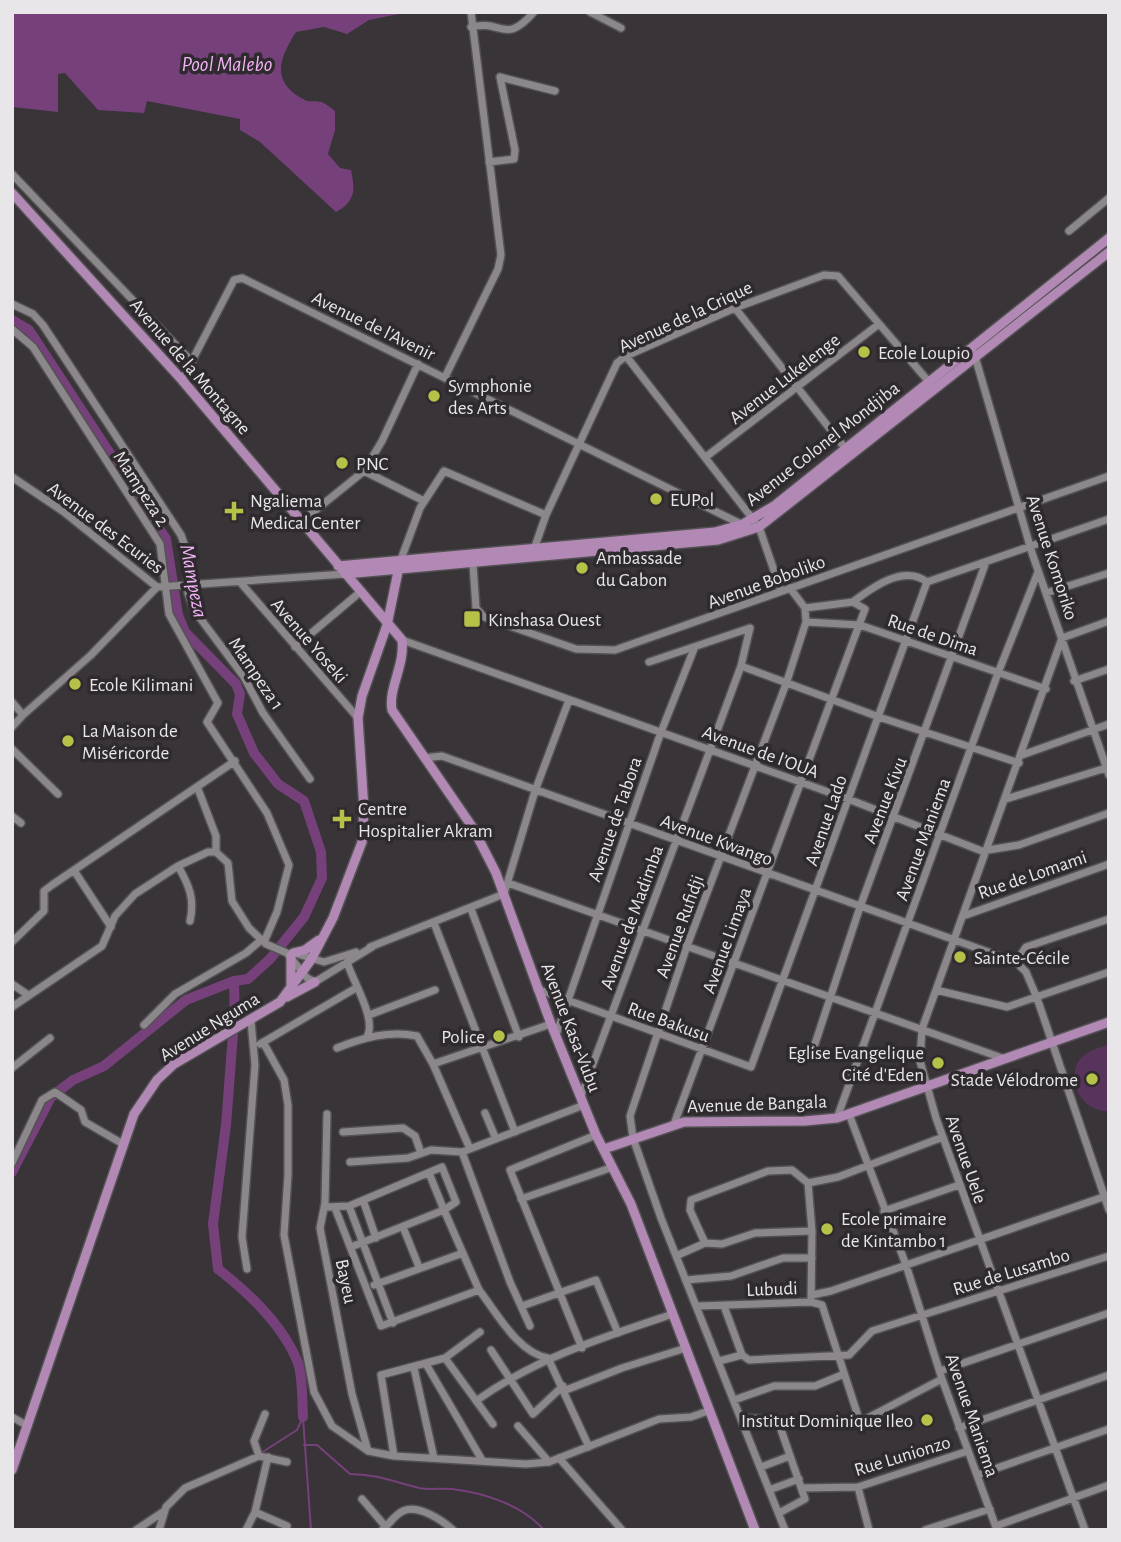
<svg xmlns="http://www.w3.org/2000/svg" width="1121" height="1542" font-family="'Alegreya Sans',sans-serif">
  <rect width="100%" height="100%" fill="#383438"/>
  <!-- green -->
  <path fill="#58335b" d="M 1109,1045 L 1109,1111 C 1080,1113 1063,1075 1083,1056 C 1090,1050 1100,1047 1109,1045 Z"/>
  <!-- water -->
  <path fill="#76417b" d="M 12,12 L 403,12 L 404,13 L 369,20 L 347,34 L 324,27 L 296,32 C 279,59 270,82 305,100 C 310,103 315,100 321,102 C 325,103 331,108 335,111 L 335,130 L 328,154 L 340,168 L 351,170 C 355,190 356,201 336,212 L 260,142 L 240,130 L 240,119 L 147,101 L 144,113 L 98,110 L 65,73 L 58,74 L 58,112 L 12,107 Z"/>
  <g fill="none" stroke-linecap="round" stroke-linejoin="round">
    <!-- stream -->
    <path stroke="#76417b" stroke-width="2" d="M 303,1418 L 311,1530
      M 304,1445 L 317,1445 L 350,1474 C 375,1474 395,1482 419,1488 C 430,1490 441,1488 452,1489 C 485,1493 522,1505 544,1530
      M 261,1453 L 297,1430 L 303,1417"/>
    <!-- river -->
    <path stroke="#76417b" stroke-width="10" d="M 12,320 L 29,330 L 166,539 L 178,615 L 185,632 L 236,684 L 240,694 L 237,714 L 254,753 L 278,784 L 304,801 L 321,852 L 322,878 L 304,917 L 270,959 L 248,979 L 234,981 L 186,1000 L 104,1066 L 73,1080 L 51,1097 L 12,1172
      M 234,981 L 235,1022
      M 233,1034 L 226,1125 L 213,1224 L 218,1269 C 249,1293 283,1325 298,1363 C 303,1378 302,1401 303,1417"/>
    <defs>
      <path id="minor" d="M 590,12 L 621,28
        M 471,27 C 503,19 504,46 534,12
        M 489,162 L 514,159 L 515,150 L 500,77 L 555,91
        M 12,174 L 192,362
        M 1069,231 L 1109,198
        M 12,304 L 33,314 L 43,325 L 181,535 L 187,552 L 188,593 L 194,610 L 244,677 L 263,713 L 310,779
        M 735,308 L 845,448
        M 12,329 L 33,347 L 160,544 L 169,614 L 218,703 L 207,722 L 267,813 L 289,865 L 277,912 L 264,942
        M 974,353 L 1032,553 L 1109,775
        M 626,356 L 759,527 L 781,591
        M 445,377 L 498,269 L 501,255 L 471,12
        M 182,380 L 234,280 L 242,278 L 745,526
        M 707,456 L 879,324
        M 364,471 L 424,501
        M 12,477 L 64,512 L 157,587 L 345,574
        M 301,522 L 364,471 L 382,441 L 418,364
        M 533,552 L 546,515 L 617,363 L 626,356 L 735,308 L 824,275 L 838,276 L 929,382
        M 400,562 L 420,508 L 444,471 L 546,515
        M 473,564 L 476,608 L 484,617 L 576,649 L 615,650 L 1109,476
        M 240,582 L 358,718
        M 1046,593 L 1109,573
        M 854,601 C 873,587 904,564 927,582 L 1109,519
        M 806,622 L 860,625 L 1046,689
        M 402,640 L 848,799 L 982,851 L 1019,845 L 1109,813
        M 295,647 L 359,593
        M 649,662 L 750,628
        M 741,666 L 879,717 L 1019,763
        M 1074,681 L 1109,669
        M 12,702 L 23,715 L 91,655 L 157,587
        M 12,727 L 23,715
        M 12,749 L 58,794
        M 1022,755 L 1109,724
        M 424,758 L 442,756 L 1016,962 L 1026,972 L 1037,998 L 1109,1210
        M 198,789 L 216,836 L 216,852
        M 1006,799 L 1109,767
        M 12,816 L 21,823
        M 178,866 C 189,885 195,899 190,921
        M 75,872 L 111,927
        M 508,883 L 1005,1059
        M 471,909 L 519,1037
        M 966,915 L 1109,864
        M 434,923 L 515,1132
        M 12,942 L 44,911 L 44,891 L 52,885 L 235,761
        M 370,947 L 504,894 L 535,791 L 569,700
        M 294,953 L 324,962 L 356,952
        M 347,962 C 353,982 377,1019 367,1037
        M 1016,962 L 1026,947 L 1109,919
        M 12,984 L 28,995
        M 537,989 L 751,1067 L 927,582
        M 936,990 L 1007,1007 L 1109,972
        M 12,1007 L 102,946 L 115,916 L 135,894 L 178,866 L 208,852 L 216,852 L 228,863 L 232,901 L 249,928 L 266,944 L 287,953 L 307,978 L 315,982 L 372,947
        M 369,1015 L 435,990
        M 144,1025 L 175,994 L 246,953 L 261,940
        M 556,1035 L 661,732 L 694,649
        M 263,1042 L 284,1080 L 288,1105 L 288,1175 L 284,1235 L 314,1392 L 332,1426 L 368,1451 L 394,1456 L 526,1464 L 549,1462 L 659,1419 L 691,1417 L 708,1411
        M 260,1044 L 356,988
        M 337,1048 C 362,1038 389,1030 417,1036 L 433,1064 L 470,1149
        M 813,1050 L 860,907 L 986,562
        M 433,1064 L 551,1024
        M 12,1068 L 50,1038
        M 581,1096 L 710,750 L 741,666 L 750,628
        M 485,1113 L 496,1139
        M 327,1114 L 325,1203 L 320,1228 L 352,1394 L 368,1451
        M 849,1114 L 906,1265 L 942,1379 L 997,1530
        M 837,1118 L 998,673 L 1038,572
        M 674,1124 L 865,609 L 853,602 L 805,608 L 790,588
        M 343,1132 L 403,1128 L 415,1136 L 421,1153
        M 462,1152 L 510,1282 L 530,1326
        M 350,1162 L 408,1158 L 431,1150 L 462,1152 L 584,1105
        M 12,1163 L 42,1100 L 55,1092 L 81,1110 L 85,1122 L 123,1144
        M 521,1199 L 613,1167
        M 363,1200 L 376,1238
        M 349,1206 L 393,1323
        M 325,1207 L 349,1206 L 442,1167 L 456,1202 L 444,1210 L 479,1290 L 381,1326 L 335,1208
        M 884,1211 L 959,1185
        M 403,1227 L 419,1267
        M 705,1243 L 690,1210 L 691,1200 L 768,1171 L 792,1170 L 808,1183 L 838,1177 L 943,1137
        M 351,1247 L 444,1210 L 429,1173
        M 676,1256 L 705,1243 L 722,1244 L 755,1233 L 812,1231
        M 247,1269 L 242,1237 L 255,1065 L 251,1021
        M 686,1280 L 731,1276 L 783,1258 L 812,1258
        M 374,1285 L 463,1253
        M 479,1290 C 497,1313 518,1353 548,1358 L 589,1447
        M 812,1295 L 831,1291 L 1109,1195
        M 811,1302 L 822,1305 L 860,1422
        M 522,1306 L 596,1280 L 618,1333
        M 698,1306 L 811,1302 L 812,1231 L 808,1183
        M 724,1306 L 742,1355
        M 582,1348 L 510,1170 L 596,1135
        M 491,1350 L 533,1414 L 563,1386
        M 445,1358 L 493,1424
        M 719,1361 L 742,1355 L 749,1360 L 849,1355 L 872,1331 L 1109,1256
        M 426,1364 L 482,1460
        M 414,1368 L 434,1458
        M 940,1371 L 1109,1313
        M 566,1390 L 622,1368 L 686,1348
        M 734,1400 L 774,1386 L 815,1386 L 844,1374
        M 476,1401 C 536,1358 604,1337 673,1314
        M 12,1417 L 28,1426
        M 741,1418 L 860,1422 L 942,1379
        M 777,1418 L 805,1499 L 779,1513
        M 518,1426 L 549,1462
        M 959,1428 L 1109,1375
        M 259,1456 L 254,1441 L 265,1414
        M 394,1456 L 381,1375 L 445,1358 L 480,1332
        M 559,1458 L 622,1530
        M 761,1467 L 790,1456
        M 977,1475 L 1109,1429
        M 858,1487 L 869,1530
        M 802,1488 L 858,1487 L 968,1451
        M 769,1490 L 799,1479
        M 362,1499 L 386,1527
        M 255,1512 L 287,1526
        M 996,1526 L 1109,1485
        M 136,1530 L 163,1512
        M 159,1530 L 166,1507 L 185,1488 L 259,1456 L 287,1462
        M 246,1530 L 255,1512 L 268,1457
        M 382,1530 C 389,1525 394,1515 403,1511 C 418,1504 442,1520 453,1530
        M 785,1530 L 661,1218 L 633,1138 L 630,1116 L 687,946 L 786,684 L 806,622 L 805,608
        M 925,1530 L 990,1509
        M 1085,1530 L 936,1118 L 920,1061 L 922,1029 L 1062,638 L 1109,621"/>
      <path id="major" d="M 12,193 L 182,380 L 402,640 C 405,666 388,688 392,710 L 473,828 L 496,873 L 551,1024 L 596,1135 L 631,1204 L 755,1530
        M 338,566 L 715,532 L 743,524 L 774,506 L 1109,238
        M 345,574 L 718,540 L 759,527 L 1109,252
        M 293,953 L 305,950 L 319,940
        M 291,989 L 291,956
        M 287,997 L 315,982
        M 604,1149 L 684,1122 L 805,1121 L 837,1118 L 1109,1022
        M 12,1470 L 134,1114 L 157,1080 L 174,1064 L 280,1002 L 311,960 L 333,918 L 362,842 L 364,809 L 358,718 L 362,696 L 387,625 L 400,562"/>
    </defs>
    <!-- minor casing -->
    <use href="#minor" stroke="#535153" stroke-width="10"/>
    <!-- major casing -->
    <use href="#major" stroke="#535153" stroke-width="12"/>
    <!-- minor -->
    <use href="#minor" stroke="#8b878b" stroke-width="7"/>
    <!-- major -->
    <use href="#major" stroke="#b189b4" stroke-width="9"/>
  </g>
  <!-- markers -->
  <g fill="#b6c148" stroke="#2e2a2e" stroke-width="2.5">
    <circle cx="864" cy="352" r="7"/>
    <circle cx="434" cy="396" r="7"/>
    <circle cx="342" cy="463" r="7"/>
    <circle cx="656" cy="499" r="7"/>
    <path d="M230.5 500.5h7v7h7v7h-7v7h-7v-7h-7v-7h7z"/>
    <circle cx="582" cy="568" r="7"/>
    <rect x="463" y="610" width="18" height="18" rx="3.5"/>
    <circle cx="75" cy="684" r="7"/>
    <circle cx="68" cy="741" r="7"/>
    <path d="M338.5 808.5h7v7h7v7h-7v7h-7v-7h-7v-7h7z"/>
    <circle cx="960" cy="957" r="7"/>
    <circle cx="499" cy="1036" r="7"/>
    <circle cx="938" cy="1063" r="7"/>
    <circle cx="1092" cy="1079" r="7"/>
    <circle cx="827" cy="1229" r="7"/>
    <circle cx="927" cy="1420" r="7"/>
  </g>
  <g text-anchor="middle" stroke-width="7" stroke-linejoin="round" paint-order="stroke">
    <!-- street labels -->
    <g font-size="19" fill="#e8e6e8" stroke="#2e2a2e">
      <text transform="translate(685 316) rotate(-25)" y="7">Avenue de la Crique</text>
      <text transform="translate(374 325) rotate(26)" y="7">Avenue de l'Avenir</text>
      <text transform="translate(191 366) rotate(49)" y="7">Avenue de la Montagne</text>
      <text transform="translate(784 378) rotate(-38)" y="7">Avenue Lukelenge</text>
      <text transform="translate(822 443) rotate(-38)" y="7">Avenue Colonel Mondjiba</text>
      <text transform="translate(142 488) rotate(57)" y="7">Mampeza 2</text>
      <text transform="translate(106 527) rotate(37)" y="7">Avenue des Ecuries</text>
      <text transform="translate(1053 557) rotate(72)" y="7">Avenue Komoriko</text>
      <text transform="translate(766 581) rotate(-20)" y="7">Avenue Boboliko</text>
      <text transform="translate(933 634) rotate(19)" y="7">Rue de Dima</text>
      <text transform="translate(310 640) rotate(49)" y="7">Avenue Yoseki</text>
      <text transform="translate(257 673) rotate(56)" y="7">Mampeza 1</text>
      <text transform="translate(761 751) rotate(20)" y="7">Avenue de l’OUA</text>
      <text transform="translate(884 800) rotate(-69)" y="7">Avenue Kivu</text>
      <text transform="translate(614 819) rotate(-71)" y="7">Avenue de Tabora</text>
      <text transform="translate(825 820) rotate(-71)" y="7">Avenue Lado</text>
      <text transform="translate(717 839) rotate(20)" y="7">Avenue Kwango</text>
      <text transform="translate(922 839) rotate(-70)" y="7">Avenue Maniema</text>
      <text transform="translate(1032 874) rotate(-19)" y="7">Rue de Lomami</text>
      <text transform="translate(631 917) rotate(-70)" y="7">Avenue de Madimba</text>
      <text transform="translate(679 926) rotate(-70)" y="7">Avenue Rufidji</text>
      <text transform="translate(726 940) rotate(-70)" y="7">Avenue Limaya</text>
      <text transform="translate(669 1021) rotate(20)" y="7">Rue Bakusu</text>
      <text transform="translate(209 1026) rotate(-32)" y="7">Avenue Nguma</text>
      <text transform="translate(572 1027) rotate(69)" y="7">Avenue Kasa-Vubu</text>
      <text transform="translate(757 1103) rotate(-2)" y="7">Avenue de Bangala</text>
      <text transform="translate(967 1159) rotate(71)" y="7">Avenue Uele</text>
      <text transform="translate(1011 1271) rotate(-17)" y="7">Rue de Lusambo</text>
      <text transform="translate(347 1281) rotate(78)" y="7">Bayeu</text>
      <text transform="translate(772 1288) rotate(-2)" y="7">Lubudi</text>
      <text transform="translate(973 1415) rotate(71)" y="7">Avenue Maniema</text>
      <text transform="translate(902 1455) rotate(-17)" y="7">Rue Lunionzo</text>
    </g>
    <!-- poi labels -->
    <g font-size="19" fill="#e8e6e8" stroke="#2e2a2e" text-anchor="start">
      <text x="878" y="359">Ecole Loupio</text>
      <text x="448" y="392">Symphonie<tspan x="448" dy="22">des Arts</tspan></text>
      <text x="356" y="470">PNC</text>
      <text x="670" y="506">EUPol</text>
      <text x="250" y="507">Ngaliema<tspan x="250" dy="22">Medical Center</tspan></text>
      <text x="596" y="564">Ambassade<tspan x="596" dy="22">du Gabon</tspan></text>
      <text x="488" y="626">Kinshasa Ouest</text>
      <text x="89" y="691">Ecole Kilimani</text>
      <text x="82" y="737">La Maison de<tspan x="82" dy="22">Miséricorde</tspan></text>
      <text x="358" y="815">Centre<tspan x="358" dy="22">Hospitalier Akram</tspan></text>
      <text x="974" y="964">Sainte-Cécile</text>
      <text x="485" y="1043" text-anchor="end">Police</text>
      <text x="924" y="1059" text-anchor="end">Eglise Evangelique<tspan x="924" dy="22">Cité d'Eden</tspan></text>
      <text x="1078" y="1086" text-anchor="end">Stade Vélodrome</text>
      <text x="841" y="1225">Ecole primaire<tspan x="841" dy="22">de Kintambo 1</tspan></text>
      <text x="913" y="1427" text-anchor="end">Institut Dominique Ileo</text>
    </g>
    <!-- water labels -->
    <g font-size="21" font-style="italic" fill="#f2b4f6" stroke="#2e2a2e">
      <text x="227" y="71">Pool Malebo</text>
      <text transform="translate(194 581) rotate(79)" y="7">Mampeza</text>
    </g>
  </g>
  <!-- border -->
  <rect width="1121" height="1542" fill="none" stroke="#e8e6e8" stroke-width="28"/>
</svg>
